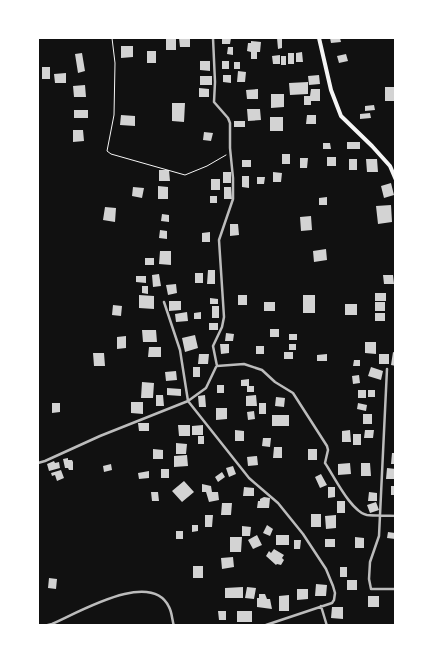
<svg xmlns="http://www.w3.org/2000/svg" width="433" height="663" font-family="'Times New Roman',serif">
  <rect width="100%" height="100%" fill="#111"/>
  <!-- building -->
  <path fill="#d3d3d3" d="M 166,38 L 176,38 L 176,50 L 166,50 Z
    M 179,38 L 190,38 L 190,47 L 180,47 Z
    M 222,38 L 231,38 L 230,44 L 222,44 Z
    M 277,38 L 282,38 L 282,48 L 278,49 Z
    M 330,38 L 340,38 L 341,42 L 331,43 Z
    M 251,41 L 261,42 L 260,52 L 257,52 L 257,59 L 251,59 L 251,52 L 247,51 L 248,43 L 251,43 Z
    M 121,46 L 133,46 L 133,57 L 121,58 Z
    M 228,47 L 233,47 L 233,55 L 227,54 Z
    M 147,51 L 156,51 L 156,63 L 147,63 Z
    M 302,52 L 303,62 L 296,62 L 296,53 Z
    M 82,53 L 85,71 L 78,73 L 75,54 Z
    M 288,53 L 294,53 L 294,64 L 288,64 Z
    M 346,54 L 348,61 L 339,63 L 337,56 Z
    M 280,55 L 280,64 L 273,64 L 272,56 Z
    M 281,56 L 286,56 L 286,65 L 281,65 Z
    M 200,61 L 210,61 L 210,71 L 200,70 Z
    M 222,61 L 229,61 L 229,69 L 222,69 Z
    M 234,62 L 240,62 L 240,69 L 234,69 Z
    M 42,67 L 50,67 L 50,79 L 42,79 Z
    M 238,71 L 246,72 L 245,82 L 237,82 Z
    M 66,73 L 66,83 L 55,83 L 54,74 Z
    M 223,75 L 231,75 L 231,83 L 223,82 Z
    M 319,75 L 320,84 L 309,85 L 308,76 Z
    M 200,76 L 212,76 L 212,85 L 200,85 Z
    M 308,82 L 308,94 L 290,95 L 289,83 Z
    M 85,85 L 86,97 L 74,97 L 73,86 Z
    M 385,87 L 394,87 L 394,101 L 385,101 Z
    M 199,88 L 209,89 L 209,97 L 199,97 Z
    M 258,89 L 258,99 L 247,99 L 246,90 Z
    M 311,89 L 320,89 L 320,101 L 311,101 L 311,105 L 304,105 L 304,96 L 310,96 Z
    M 271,94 L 284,94 L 284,107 L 271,108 Z
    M 172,103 L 185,103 L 184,122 L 172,121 Z
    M 374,105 L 375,110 L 365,111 L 365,106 Z
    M 247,109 L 260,109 L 261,120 L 248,121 Z
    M 74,110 L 88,110 L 88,118 L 74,118 Z
    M 370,113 L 371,118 L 360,119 L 360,114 Z
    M 121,115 L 135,116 L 135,126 L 120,125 Z
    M 307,115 L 316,115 L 316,124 L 306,124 Z
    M 270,117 L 283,117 L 283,131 L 270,131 Z
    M 234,121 L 245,121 L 245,127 L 234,127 Z
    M 73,130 L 83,130 L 84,141 L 73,142 Z
    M 204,132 L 213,133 L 211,141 L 203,140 Z
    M 347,142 L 360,142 L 360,149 L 347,149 Z
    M 323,143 L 330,143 L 331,149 L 323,149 Z
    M 282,154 L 290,154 L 290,164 L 282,164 Z
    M 327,157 L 336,157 L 336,166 L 327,166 Z
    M 300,158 L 308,158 L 307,168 L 300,168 Z
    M 349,159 L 357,159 L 357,170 L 349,170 Z
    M 366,159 L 377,159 L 378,172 L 367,172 Z
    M 242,160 L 251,160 L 251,167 L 242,167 Z
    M 159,170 L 169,170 L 170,181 L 159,181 Z
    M 223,172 L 231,172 L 231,183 L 223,183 Z
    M 273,172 L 282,173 L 281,182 L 273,182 Z
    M 242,176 L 249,176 L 249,188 L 242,187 Z
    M 257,177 L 265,177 L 264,184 L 257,184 Z
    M 211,179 L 220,179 L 220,190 L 211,190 Z
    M 391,183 L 394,195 L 384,198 L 381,186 Z
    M 158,186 L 168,187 L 168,199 L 158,199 Z
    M 133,187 L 144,188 L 142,198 L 132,196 Z
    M 224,187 L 231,187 L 232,199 L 224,199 Z
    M 210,196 L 217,196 L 217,203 L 210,203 Z
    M 327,197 L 327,205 L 319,205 L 319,198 Z
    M 391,205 L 392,222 L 378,224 L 376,206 Z
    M 105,207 L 116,208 L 115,222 L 103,220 Z
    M 162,214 L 169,215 L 169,222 L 161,221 Z
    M 311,216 L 312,230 L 301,231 L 300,217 Z
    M 230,224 L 238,224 L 239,235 L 230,236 Z
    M 160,230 L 167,231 L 167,239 L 159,238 Z
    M 210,232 L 210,242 L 202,242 L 202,233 Z
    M 326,249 L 327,260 L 314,262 L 313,251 Z
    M 160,251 L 171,251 L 171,265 L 159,264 Z
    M 145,258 L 154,258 L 154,265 L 145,265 Z
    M 208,270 L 215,270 L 215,284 L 207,284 Z
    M 195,273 L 203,273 L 203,283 L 195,283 Z
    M 159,274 L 161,286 L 153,287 L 152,275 Z
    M 383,275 L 393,275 L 394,284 L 384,284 Z
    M 136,276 L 146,276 L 146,283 L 136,282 Z
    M 176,284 L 177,293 L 168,295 L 166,285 Z
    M 142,286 L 148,286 L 148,294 L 142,293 Z
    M 375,293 L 386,293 L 386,301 L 375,301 Z
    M 139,295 L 154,296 L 154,309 L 139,308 Z
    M 238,295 L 247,295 L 247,305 L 238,305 Z
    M 303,295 L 315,295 L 315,313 L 303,313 Z
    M 210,298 L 218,299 L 218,304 L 210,304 Z
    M 169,301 L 181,301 L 181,310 L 169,311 Z
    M 264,302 L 275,302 L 275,311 L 264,311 Z
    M 375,302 L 385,302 L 385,311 L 375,311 Z
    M 345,304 L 357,304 L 357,315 L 345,315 Z
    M 113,305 L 122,306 L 121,316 L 112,315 Z
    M 212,306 L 219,306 L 219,318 L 212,318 Z
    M 187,312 L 188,321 L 176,322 L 175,314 Z
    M 201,312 L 201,319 L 194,319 L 194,313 Z
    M 375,313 L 385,313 L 385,321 L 375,321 Z
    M 209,323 L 218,323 L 218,330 L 209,330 Z
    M 270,329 L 279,329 L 279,337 L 270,337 Z
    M 142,330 L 156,330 L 157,342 L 143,342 Z
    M 226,333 L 234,334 L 233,341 L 225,341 Z
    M 289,334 L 297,334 L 297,340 L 289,340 Z
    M 195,335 L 198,348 L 185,352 L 182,338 Z
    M 126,336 L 126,348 L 117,349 L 117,337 Z
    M 365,342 L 376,342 L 376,354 L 365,353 Z
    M 220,344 L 229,344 L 229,353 L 221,354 Z
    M 289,344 L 296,344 L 296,350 L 289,350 Z
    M 256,346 L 264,346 L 264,354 L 256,354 Z
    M 149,347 L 161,347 L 161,357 L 148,357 Z
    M 284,352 L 293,352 L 293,359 L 284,359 Z
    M 393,352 L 396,353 L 396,366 L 391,365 Z
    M 93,353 L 104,353 L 105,366 L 94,366 Z
    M 199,354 L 209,354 L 208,364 L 198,364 Z
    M 327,354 L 327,361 L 317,361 L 317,355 Z
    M 379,354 L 389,354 L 389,364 L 379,364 Z
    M 354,360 L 360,360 L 360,366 L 353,366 Z
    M 193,367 L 200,367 L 200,377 L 193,377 Z
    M 371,367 L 383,371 L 381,380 L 368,376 Z
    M 176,371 L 177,380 L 166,381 L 165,372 Z
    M 359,375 L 360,383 L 353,384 L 352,376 Z
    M 249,379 L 249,386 L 254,386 L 254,392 L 247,392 L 247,386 L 241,386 L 241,380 Z
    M 142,382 L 154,383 L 153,398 L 141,398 Z
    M 217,385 L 224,385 L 224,393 L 217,393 Z
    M 167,388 L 181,389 L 181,396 L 167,395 Z
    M 358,390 L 366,390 L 366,398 L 358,398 Z
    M 368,390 L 375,390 L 375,397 L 368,397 Z
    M 156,395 L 163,395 L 164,406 L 156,406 Z
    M 205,395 L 206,407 L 199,407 L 198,396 Z
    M 256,395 L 257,406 L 246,406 L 246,396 Z
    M 276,397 L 285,398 L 284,407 L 275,406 Z
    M 131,402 L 143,402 L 143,414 L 131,413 Z
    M 52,403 L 60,403 L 60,412 L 52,413 Z
    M 259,403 L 266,403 L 266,414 L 259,414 Z
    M 358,403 L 367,405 L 366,411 L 357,409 Z
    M 216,408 L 227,408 L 227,419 L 216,420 Z
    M 254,411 L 255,419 L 248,420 L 247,412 Z
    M 363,414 L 372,414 L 372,424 L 363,424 Z
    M 272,415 L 289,415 L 289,426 L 272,426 Z
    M 138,423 L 149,423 L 149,431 L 139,431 Z
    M 178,425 L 190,425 L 190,436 L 179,436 Z
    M 203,425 L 203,435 L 192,435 L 192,426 Z
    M 235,430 L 244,431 L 244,441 L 235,441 Z
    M 350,430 L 351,442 L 342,442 L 342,431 Z
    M 365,430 L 374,430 L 373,438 L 364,438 Z
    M 353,434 L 361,434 L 361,445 L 353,445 Z
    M 198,436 L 204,436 L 204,444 L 198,444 Z
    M 263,438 L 271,438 L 270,447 L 262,446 Z
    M 176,443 L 187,444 L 186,454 L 176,454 Z
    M 274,447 L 282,447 L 282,458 L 273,458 Z
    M 153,449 L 163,450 L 163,459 L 153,459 Z
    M 308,449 L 317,449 L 317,460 L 308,460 Z
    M 392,453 L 396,453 L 396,464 L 391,464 Z
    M 187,455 L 188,466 L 174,467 L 174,456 Z
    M 257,456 L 258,465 L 248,466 L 247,457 Z
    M 68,458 L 68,460 L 72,460 L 73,462 L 73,470 L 69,470 L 68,468 L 65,468 L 63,459 Z
    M 54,461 L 55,463 L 59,462 L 60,468 L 49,471 L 47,464 Z
    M 350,463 L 351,474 L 338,475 L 338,464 Z
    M 361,463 L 370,463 L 371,476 L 361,476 Z
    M 111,464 L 112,470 L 104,472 L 103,466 Z
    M 233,466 L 236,474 L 229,477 L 226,468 Z
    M 387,468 L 396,469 L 396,479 L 386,479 Z
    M 161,469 L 169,469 L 169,478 L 161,478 Z
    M 61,470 L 64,478 L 57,481 L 55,475 L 52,476 L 51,473 Z
    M 149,471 L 149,478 L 139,479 L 138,473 Z
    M 222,472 L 225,477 L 218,482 L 215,477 Z
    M 321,474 L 327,485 L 320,488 L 315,477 Z
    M 184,481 L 194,492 L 182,502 L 172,491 Z
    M 202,484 L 211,486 L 212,492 L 218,492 L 219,500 L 209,502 L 206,492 L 202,492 Z
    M 391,486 L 396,486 L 396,495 L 391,495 Z
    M 244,487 L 254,488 L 254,496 L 243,496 Z
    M 328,487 L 335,487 L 335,497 L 328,498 Z
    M 151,492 L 158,492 L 159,501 L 152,501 Z
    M 369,492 L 377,493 L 377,501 L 368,501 Z
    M 264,497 L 270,498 L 269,508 L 257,508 L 258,501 L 260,501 L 260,499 Z
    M 337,501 L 345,501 L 345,513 L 337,513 Z
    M 376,502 L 379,510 L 370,513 L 367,505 Z
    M 222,503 L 232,503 L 231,515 L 221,515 Z
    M 311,514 L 321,514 L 321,527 L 311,527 Z
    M 205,515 L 213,515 L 212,527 L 205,527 Z
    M 336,515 L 336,528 L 326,529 L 325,516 Z
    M 192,525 L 198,525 L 198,531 L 192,532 Z
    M 267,525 L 273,529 L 270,536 L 263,533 Z
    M 242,526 L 251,527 L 250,536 L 242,536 Z
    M 176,531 L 183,531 L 183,539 L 176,539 Z
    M 388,532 L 395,533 L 395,539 L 387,538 Z
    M 257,535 L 262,545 L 253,549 L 248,540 Z
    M 276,535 L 289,535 L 289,545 L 276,545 Z
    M 230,537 L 242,537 L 241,552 L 230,552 Z
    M 355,537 L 364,538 L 364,548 L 355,548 Z
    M 325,539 L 335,539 L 335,547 L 325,547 Z
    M 294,540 L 301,540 L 300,549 L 294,549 Z
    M 274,549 L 284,555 L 282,558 L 284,560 L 281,565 L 277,564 L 276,565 L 266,556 L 269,551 L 271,553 Z
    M 233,557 L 234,567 L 222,569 L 221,558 Z
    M 193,566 L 203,566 L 203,578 L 193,578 Z
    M 340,567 L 347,567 L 347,577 L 340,577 Z
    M 49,578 L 57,579 L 56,589 L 48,588 Z
    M 347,580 L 357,580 L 357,590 L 347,590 Z
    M 316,584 L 327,585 L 326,596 L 315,596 Z
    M 243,587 L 243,598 L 225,598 L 225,588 Z
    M 247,587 L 256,588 L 254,599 L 245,598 Z
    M 297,589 L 308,589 L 308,599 L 297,600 Z
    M 259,594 L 265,594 L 267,599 L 270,599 L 272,609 L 257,607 L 257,598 L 259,598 Z
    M 289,595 L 289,611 L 279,611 L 279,596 Z
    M 368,596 L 379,596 L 379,607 L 368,607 Z
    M 332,607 L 343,607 L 343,619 L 331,618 Z
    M 218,611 L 226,611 L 226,620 L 219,620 Z
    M 237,611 L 252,611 L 252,622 L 237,622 Z"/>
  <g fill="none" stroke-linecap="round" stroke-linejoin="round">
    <!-- path -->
    <path stroke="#f5f5f5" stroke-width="1" d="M 112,38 L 115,63 L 114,115 L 107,151 L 111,154 L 185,175 L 207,166 L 226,155"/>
    <!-- minor -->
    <path stroke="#bcbcbc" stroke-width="2.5" d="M 213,38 L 215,82 L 214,102 L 228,118 L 230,123 L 230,148 L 233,178 L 233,199 L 219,240 L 224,317 L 222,327 L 213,346 L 217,366 L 244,364 L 262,370 L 275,382 L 293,393 L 327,446 L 328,450 L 325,463 C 334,476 351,512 367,515 C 376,516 386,515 396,516
      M 164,302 L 180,350 L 188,401 L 249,478 L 278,503 L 303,534 L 326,569 L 333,586 L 335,593 L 334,600 L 332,603 L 266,625
      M 387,369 L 379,536 L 370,562 L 369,579 L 371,589 L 396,589
      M 38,463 L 45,461 L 100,436 L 188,401 L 206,388 L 216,367
      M 321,606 L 327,626
      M 44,626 L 52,624 C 78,613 151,569 169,607 C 172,612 172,620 174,626"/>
    <!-- secondary -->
    <path stroke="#f5f5f5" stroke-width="4" d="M 319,38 L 331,90 L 341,116 L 372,146 L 390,166 L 396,180"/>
  </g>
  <!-- border -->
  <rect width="433" height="663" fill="none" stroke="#ffffff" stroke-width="78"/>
</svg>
